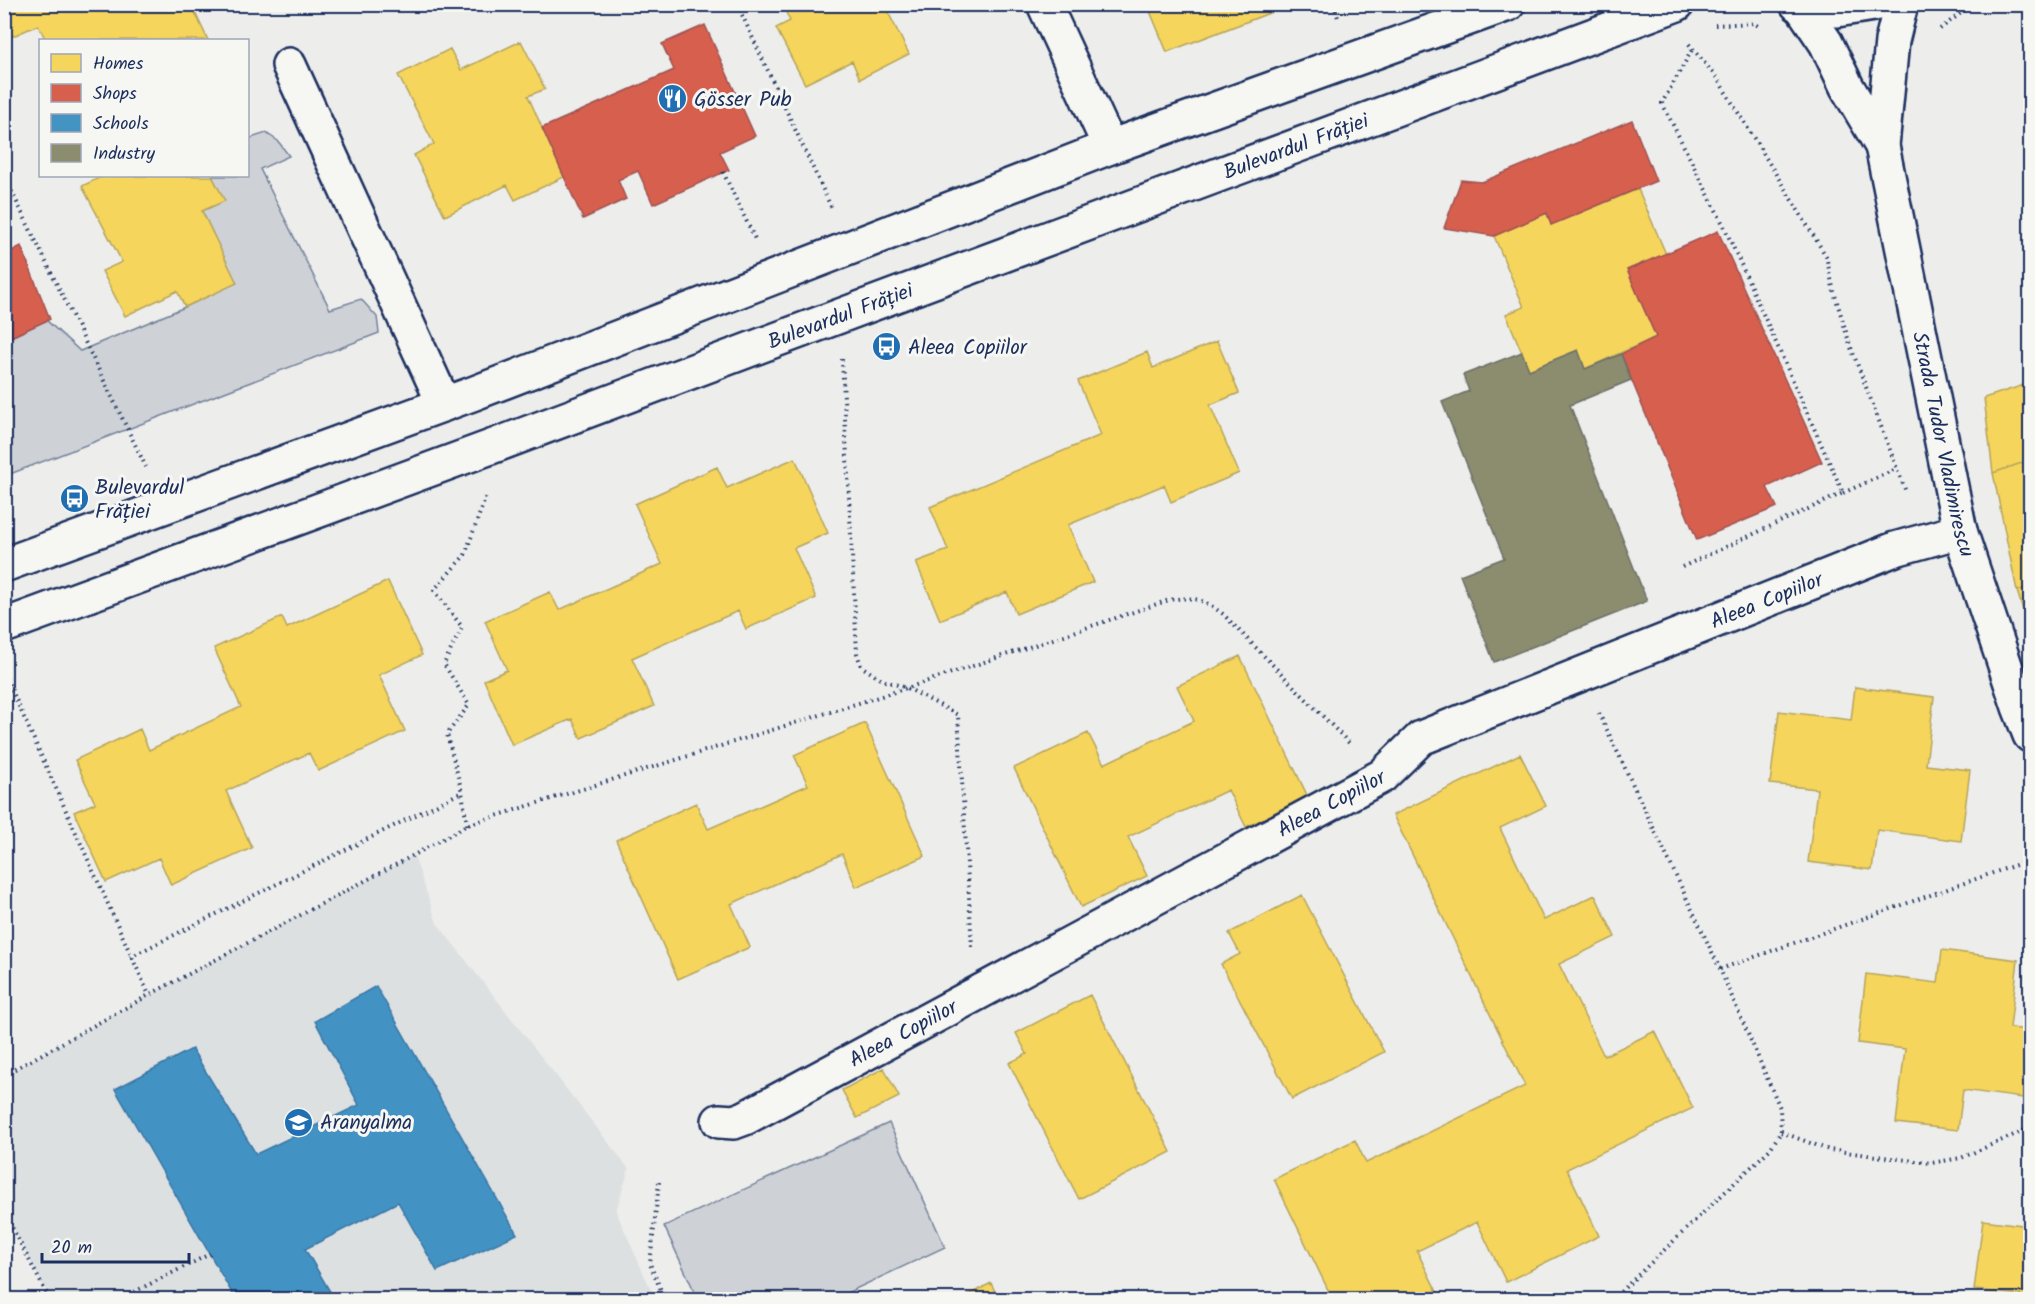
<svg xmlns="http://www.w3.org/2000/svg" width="2035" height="1304" font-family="Kalam,sans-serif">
  <rect width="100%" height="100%" fill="#edeeec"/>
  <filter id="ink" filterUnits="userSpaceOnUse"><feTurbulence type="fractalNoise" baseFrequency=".0167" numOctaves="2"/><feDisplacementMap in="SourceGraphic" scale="12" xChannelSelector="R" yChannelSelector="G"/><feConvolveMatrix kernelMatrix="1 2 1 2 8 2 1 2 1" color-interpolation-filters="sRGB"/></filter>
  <g filter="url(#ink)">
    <!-- built -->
    <path fill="#dde0e1" d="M 414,855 L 437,923 L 629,1169 L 616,1211 L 655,1299 L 50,1299 L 5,1212 L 5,1075 L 149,995 Z"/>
    <!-- green -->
    <path fill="#ced2d7" stroke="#74809a" stroke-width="1.5" d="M 266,133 L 278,141 L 289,156 L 260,169 L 330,309 L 361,299 L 377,317 L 379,333 L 5,476 L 5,340 L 46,320 L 80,351 L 185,307 L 236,283 L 202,211 L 224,201 L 212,176 L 248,176 L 248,139 Z
      M 889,1123 L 945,1247 L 834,1299 L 698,1299 L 664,1226 Z"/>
    <!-- homes -->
    <path fill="#f6d55c" stroke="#b4a35d" stroke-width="1.5" d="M 4,4 L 191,4 L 208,40 L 46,40 L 38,25 L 4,40 Z
      M 782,4 L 884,4 L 909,54 L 860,79 L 852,61 L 805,84 L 776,28 L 790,21 Z
      M 1147,4 L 1293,4 L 1167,52 Z
      M 521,41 L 545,89 L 528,96 L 564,177 L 515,200 L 507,185 L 445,216 L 414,155 L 434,144 L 398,75 L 450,49 L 461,70 Z
      M 103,176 L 212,176 L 225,201 L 202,211 L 237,283 L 185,307 L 177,291 L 125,316 L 102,271 L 122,262 L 82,186 Z
      M 1638,189 L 1666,254 L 1627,270 L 1656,337 L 1585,369 L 1578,350 L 1529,370 L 1506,314 L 1524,307 L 1494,236 L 1547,213 L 1551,225 Z
      M 1217,341 L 1239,393 L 1210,405 L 1239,473 L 1171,502 L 1164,485 L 1068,525 L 1093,582 L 1016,614 L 1007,592 L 940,620 L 916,562 L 948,550 L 930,507 L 1101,435 L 1078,381 L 1147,352 L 1153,368 Z
      M 2030,383 L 2030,460 L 1993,473 L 1984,398 Z
      M 795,458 L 828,533 L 794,548 L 816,598 L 746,629 L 738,611 L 632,658 L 654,706 L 581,738 L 572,719 L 512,745 L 484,680 L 507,670 L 485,621 L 550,592 L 559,610 L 662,564 L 635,504 L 717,467 L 727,488 Z
      M 2030,460 L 2030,587 L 2017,591 L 1993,473 Z
      M 388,581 L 422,655 L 379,675 L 405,731 L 318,771 L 309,753 L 226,791 L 252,848 L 171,885 L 159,858 L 106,882 L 74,812 L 95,803 L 75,760 L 140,729 L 149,750 L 241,707 L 214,648 L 282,617 L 287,628 Z
      M 2030,587 L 2030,632 L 2017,591 Z
      M 1240,656 L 1308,797 L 1246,827 L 1228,790 L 1128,837 L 1147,876 L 1081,907 L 1014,768 L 1088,733 L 1104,764 L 1194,721 L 1177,686 Z
      M 1855,687 L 1934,697 L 1926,765 L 1970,770 L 1961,841 L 1877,830 L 1872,870 L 1808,862 L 1817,789 L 1770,784 L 1779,711 L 1851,720 Z
      M 865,723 L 925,856 L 856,887 L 842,854 L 731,904 L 750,947 L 678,979 L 616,840 L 696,803 L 708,829 L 808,785 L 794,755 Z
      M 1520,754 L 1546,806 L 1500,828 L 1544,920 L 1595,895 L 1615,937 L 1559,964 L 1604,1056 L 1655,1031 L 1693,1108 L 1567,1169 L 1599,1236 L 1506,1282 L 1477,1222 L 1417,1251 L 1439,1296 L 1431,1300 L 1333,1300 L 1274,1179 L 1355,1140 L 1366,1163 L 1525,1086 L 1393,815 Z
      M 1302,895 L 1384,1052 L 1292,1099 L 1221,964 L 1240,954 L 1229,933 Z
      M 1942,950 L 2018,960 L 2010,1028 L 2030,1030 L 2030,1099 L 1963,1090 L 1958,1130 L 1896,1123 L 1905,1049 L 1858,1043 L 1866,974 L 1938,983 Z
      M 1090,995 L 1171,1152 L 1079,1199 L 1009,1063 L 1027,1054 L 1016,1033 Z
      M 884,1068 L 899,1097 L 857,1118 L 842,1090 Z
      M 1983,1220 L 2030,1226 L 2030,1300 L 2021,1300 L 2021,1295 L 1974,1290 Z
      M 991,1283 L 999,1300 L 959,1300 Z"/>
    <!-- shops -->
    <path fill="#d6604d" stroke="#9e5152" stroke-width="1.5" d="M 705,25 L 755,136 L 720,152 L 729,170 L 653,204 L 638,171 L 618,180 L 626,199 L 583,219 L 542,128 L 674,70 L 662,44 Z
      M 1632,120 L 1656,181 L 1551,225 L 1547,213 L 1494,236 L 1444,228 L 1461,180 L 1482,182 Z
      M 1718,231 L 1822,462 L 1767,487 L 1777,507 L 1697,540 L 1621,354 L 1656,337 L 1627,270 Z
      M 21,246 L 50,319 L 4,340 L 4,255 Z"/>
    <!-- schools -->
    <path fill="#4393c3" stroke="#3775a5" stroke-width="1.5" d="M 376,986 L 517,1234 L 437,1271 L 398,1202 L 305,1249 L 335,1300 L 236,1300 L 115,1089 L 192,1049 L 256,1154 L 359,1105 L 315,1021 Z"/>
    <!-- industry -->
    <path fill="#8c8c6e" stroke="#6a7069" stroke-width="1.5" d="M 1578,350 L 1585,369 L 1621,354 L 1631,380 L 1570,405 L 1647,601 L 1494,662 L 1460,575 L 1504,558 L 1442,402 L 1469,391 L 1463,375 L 1522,352 L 1529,370 Z"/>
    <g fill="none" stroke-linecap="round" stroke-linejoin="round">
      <defs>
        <g id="minor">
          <path d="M 1044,4 L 1110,147"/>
          <path id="s1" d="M 1901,4 L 1892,41 L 1882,146 L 1960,531 L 2019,707 L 2030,735"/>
          <path d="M 1801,6 L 1826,43 L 1847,87 L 1882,146"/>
          <path d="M 289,65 L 444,404"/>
          <path id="s2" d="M 719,1121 L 734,1122 L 745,1118 L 1382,776 L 1421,738 L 1895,549 L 1960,531"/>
        </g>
        <g id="major">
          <path d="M 1797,4 L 1837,10 L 1874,4"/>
          <path d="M 4,565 L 472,394 L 1110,147 L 1508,4"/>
          <path id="s3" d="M 4,626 L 491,447 L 762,345 L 1677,4"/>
        </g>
      </defs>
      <!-- minor casing -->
      <use href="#minor" stroke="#1b2f5e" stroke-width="38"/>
      <!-- major casing -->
      <use href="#major" stroke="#1b2f5e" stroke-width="38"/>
      <!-- path -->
      <path stroke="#1b2f5e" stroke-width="4" stroke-dasharray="1.5 4.5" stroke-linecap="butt" d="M 737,4 L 832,209
        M 1334,4 L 1339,21
        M 1715,25 L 1754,23 L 1760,27
        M 1940,29 L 1973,4
        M 1689,44 L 1717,78 L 1826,256 L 1834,292 L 1850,345 L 1906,492
        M 723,172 L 755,239
        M 4,182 L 10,188 L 146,467
        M 842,359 L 857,653 L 861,666 L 882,680 L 907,688 L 958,715 L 972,947
        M 1843,493 L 1896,469
        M 1682,567 L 1843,493 L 1723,224 L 1662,103 L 1692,50
        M 4,673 L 149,995
        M 1599,713 L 1720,969 L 1780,1108 L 1781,1132 L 1770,1149 L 1612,1300
        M 467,825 L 462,792 L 447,734 L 469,705 L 444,664 L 462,627 L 434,590 L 465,555 L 487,493
        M 130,957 L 462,792
        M 1720,969 L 2030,860
        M 4,1075 L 149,995 L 414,855 L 467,825 L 907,688 L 1169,600 C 1194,596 1203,599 1223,614 L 1350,744
        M 1781,1132 L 1829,1150 L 1931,1163 L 1961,1158 L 2030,1128
        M 659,1182 L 650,1264 L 665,1300
        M 4,1212 L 50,1300
        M 118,1300 L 210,1254"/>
      <!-- minor -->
      <use href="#minor" stroke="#f6f6f2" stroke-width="33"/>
      <!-- major -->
      <use href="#major" stroke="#f6f6f2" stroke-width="33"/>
    </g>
  </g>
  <!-- icons -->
  <defs>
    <symbol id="restaurant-disc" viewBox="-11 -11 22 22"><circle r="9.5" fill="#1f6fb2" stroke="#f6f6f2"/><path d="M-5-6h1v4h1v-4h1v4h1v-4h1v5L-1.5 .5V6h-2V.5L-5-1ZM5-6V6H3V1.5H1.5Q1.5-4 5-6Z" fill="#fff"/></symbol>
    <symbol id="bus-disc" viewBox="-11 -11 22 22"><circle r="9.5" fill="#1f6fb2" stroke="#f6f6f2"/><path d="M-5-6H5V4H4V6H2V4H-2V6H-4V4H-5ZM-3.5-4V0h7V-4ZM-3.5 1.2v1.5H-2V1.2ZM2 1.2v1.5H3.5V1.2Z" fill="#fff"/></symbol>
    <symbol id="school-disc" viewBox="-11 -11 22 22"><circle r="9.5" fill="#1f6fb2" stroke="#f6f6f2"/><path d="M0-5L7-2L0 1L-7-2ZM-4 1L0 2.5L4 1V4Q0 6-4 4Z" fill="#fff"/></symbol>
  </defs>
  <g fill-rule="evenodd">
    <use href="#restaurant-disc" x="656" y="82" width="33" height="33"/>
    <use href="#bus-disc" x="870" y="330" width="33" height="33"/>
    <use href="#bus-disc" x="58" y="482" width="33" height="33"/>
    <use href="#school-disc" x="282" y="1106" width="33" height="33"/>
  </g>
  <g text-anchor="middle" stroke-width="6" stroke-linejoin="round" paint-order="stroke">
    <!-- poi labels -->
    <g font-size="21" fill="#1b2f5e" stroke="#f6f6f2" text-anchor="start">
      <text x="694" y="106">Gösser Pub</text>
      <text x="908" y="354">Aleea Copiilor</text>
      <text x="95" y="494">Bulevardul<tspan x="95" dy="24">Frăției</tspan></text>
      <text x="320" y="1129">Aranyalma</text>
    </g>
    <!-- street labels -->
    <g font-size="21" fill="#1b2f5e" stroke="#f6f6f2">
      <text dy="7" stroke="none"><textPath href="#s3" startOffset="1378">Bulevardul Frăției</textPath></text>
      <text dy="7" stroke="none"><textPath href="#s3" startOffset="892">Bulevardul Frăției</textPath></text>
      <text dy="7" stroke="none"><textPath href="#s1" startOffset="448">Strada Tudor Vladimirescu</textPath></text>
      <text dy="7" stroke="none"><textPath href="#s2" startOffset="1176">Aleea Copiilor</textPath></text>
      <text dy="7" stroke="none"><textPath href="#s2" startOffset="692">Aleea Copiilor</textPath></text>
      <text dy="7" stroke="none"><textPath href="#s2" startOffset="206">Aleea Copiilor</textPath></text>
    </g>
  </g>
  <!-- margin -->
  <rect width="2035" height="1304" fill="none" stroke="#f6f6f2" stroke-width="24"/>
  <rect x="12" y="12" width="2011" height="1280" fill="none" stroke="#1b2f5e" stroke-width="2" filter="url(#ink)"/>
  <!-- legend -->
  <rect x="39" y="39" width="210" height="138" fill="#f6f6f2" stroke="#9ea6b7" stroke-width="1.5"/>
  <rect x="51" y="54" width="30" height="18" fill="#f6d55c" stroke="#9ea6b7" stroke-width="1.5"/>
  <text x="93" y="69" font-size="18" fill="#1b2f5e">Homes</text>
  <rect x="51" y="84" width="30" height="18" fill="#d6604d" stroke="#9ea6b7" stroke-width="1.5"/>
  <text x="93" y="99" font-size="18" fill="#1b2f5e">Shops</text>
  <rect x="51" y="114" width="30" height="18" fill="#4393c3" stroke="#9ea6b7" stroke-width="1.5"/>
  <text x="93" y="129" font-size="18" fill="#1b2f5e">Schools</text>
  <rect x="51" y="144" width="30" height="18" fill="#8c8c6e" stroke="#9ea6b7" stroke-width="1.5"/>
  <text x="93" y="159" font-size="18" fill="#1b2f5e">Industry</text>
  <!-- scale -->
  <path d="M42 1253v9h147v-9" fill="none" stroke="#1b2f5e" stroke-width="3"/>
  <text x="51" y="1253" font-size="18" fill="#1b2f5e" stroke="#f6f6f2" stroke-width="4.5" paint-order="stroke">20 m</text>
</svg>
